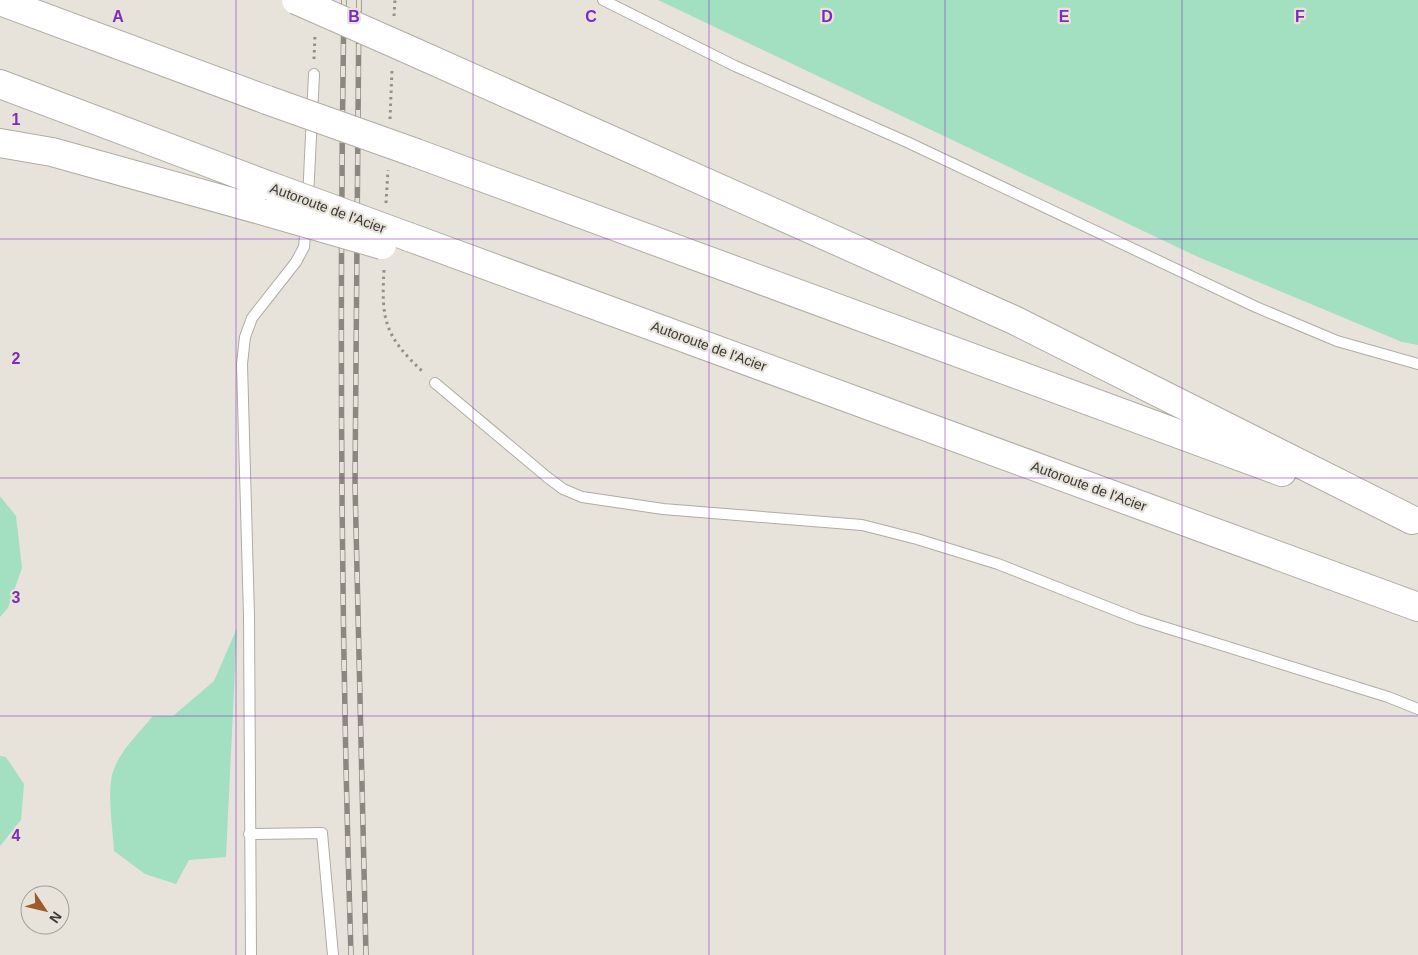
<svg xmlns="http://www.w3.org/2000/svg" width="1418" height="955" font-family="Helvetica,sans-serif">
  <rect width="100%" height="100%" fill="#e8e3da"/>
  <!-- green -->
  <path fill="#a3dfc1" d="M 658,0 L 1418,0 L 1418,345 L 1402,342 L 1198,257 Z
    M 0,496 L 16,516 L 22,568 L 8,608 L 0,617 Z
    M 237,628 L 226,857 L 189,860 L 176,884 L 145,874 L 114,851 C 113,830 106,787 114,769 C 121,750 140,732 153,716 L 173,716 L 214,681 Z
    M 0,756 L 6,757 L 24,784 L 21,820 L 0,846 Z"/>
  <g fill="none" stroke-linecap="round" stroke-linejoin="round">
    <defs>
      <path id="service" d="M 603,0 L 735,66 L 907,142 L 1256,307 L 1337,341 L 1418,364
        M 308,198 L 314,74
        M 435,383 L 547,477 L 563,489 L 582,497 L 663,509 L 862,525 L 917,539 L 998,564 L 1138,619 L 1388,697 L 1418,709
        M 249,834 L 322,833 L 333,955
        M 251,955 L 249,616 L 242,364 L 245,337 L 252,318 L 296,262 L 304,247 L 306,225"/>
      <path id="motorway" d="M 0,1 L 267,100
        M 405,48 L 1014,320 L 1412,520
        M 0,84 L 270,186
        M 0,143 L 52,152 L 271,213
        M 416,153 L 1282,472
        M 409,237 L 1418,607"/>
    </defs>
    <!-- service casing -->
    <use href="#service" stroke="#b1aca3" stroke-width="12"/>
    <!-- motorway casing -->
    <use href="#motorway" stroke="#b1aca3" stroke-width="30"/>
    <!-- path -->
    <path stroke="#94918a" stroke-width="3" stroke-dasharray="2.5 4" stroke-linecap="butt" d="M 394,16 L 395,0
      M 314,59 L 315,35
      M 390,119 L 392,70
      M 386,203 L 388,170
      M 384,270 C 381,321 385,336 423,372"/>
    <!-- service -->
    <use href="#service" stroke="#fff" stroke-width="10"/>
    <!-- motorway -->
    <use href="#motorway" stroke="#fff" stroke-width="28"/>
    <defs>
      <path id="rail" d="M 344,0 C 339,319 341,637 351,955
        M 359,0 L 355,484 L 366,955"/>
    </defs>
    <!-- rail casing -->
    <use href="#rail" stroke="#8b8781" stroke-width="5.5"/>
    <!-- rail -->
    <use href="#rail" stroke="#e8e3da" stroke-width="4" stroke-dasharray="11" stroke-linecap="butt"/>
    <defs>
      <path id="motorway-bridge" d="M 296,0 L 405,48
        M 267,100 L 416,153
        M 270,186 L 409,237
        M 271,213 L 382,245"/>
    </defs>
    <!-- motorway-bridge casing -->
    <use href="#motorway-bridge" stroke="#b1aca3" stroke-width="30" stroke-linecap="butt"/>
    <!-- motorway-bridge -->
    <use href="#motorway-bridge" stroke="#fff" stroke-width="28"/>
  </g>
  <!-- grid -->
  <path fill="none" stroke="#7b2cbf" stroke-width="1" stroke-opacity="0.55" d="M 236,0 L 236,955M 473,0 L 473,955M 709,0 L 709,955M 945,0 L 945,955M 1182,0 L 1182,955M 0,239 L 1418,239M 0,478 L 1418,478M 0,716 L 1418,716"/>
  <g text-anchor="middle" stroke-width="4.5" stroke-linejoin="round" paint-order="stroke">
    <!-- street labels -->
    <g font-size="14" fill="#3b3935" stroke="#e8e3da">
      <text transform="translate(328 208) rotate(20)" y="5">Autoroute de l'Acier</text>
      <text transform="translate(709 346) rotate(20)" y="5">Autoroute de l'Acier</text>
      <text transform="translate(1089 486) rotate(20)" y="5">Autoroute de l'Acier</text>
    </g>
  </g>
  <g font-size="16" text-anchor="middle" font-weight="bold" fill="#7b2cbf" stroke="#e8e3da" stroke-width="4.5" stroke-linejoin="round" paint-order="stroke">
    <text x="118" y="22">A</text>
    <text x="354" y="22">B</text>
    <text x="591" y="22">C</text>
    <text x="827" y="22">D</text>
    <text x="1064" y="22">E</text>
    <text x="1300" y="22">F</text>
    <text x="16" y="125">1</text>
    <text x="16" y="364">2</text>
    <text x="16" y="603">3</text>
    <text x="16" y="841">4</text>
  </g>
  <!-- north arrow -->
  <g transform="translate(45 910) rotate(125)"><circle r="24" fill="#e8e3da" stroke="#a39f98"/>
  <path d="M0-4L9 19L0 12L-9 19Z" fill="#9e5b2a"/>
  <text y="-8" font-size="14" font-weight="bold" text-anchor="middle" fill="#3b3935">N</text>
  </g>
</svg>
